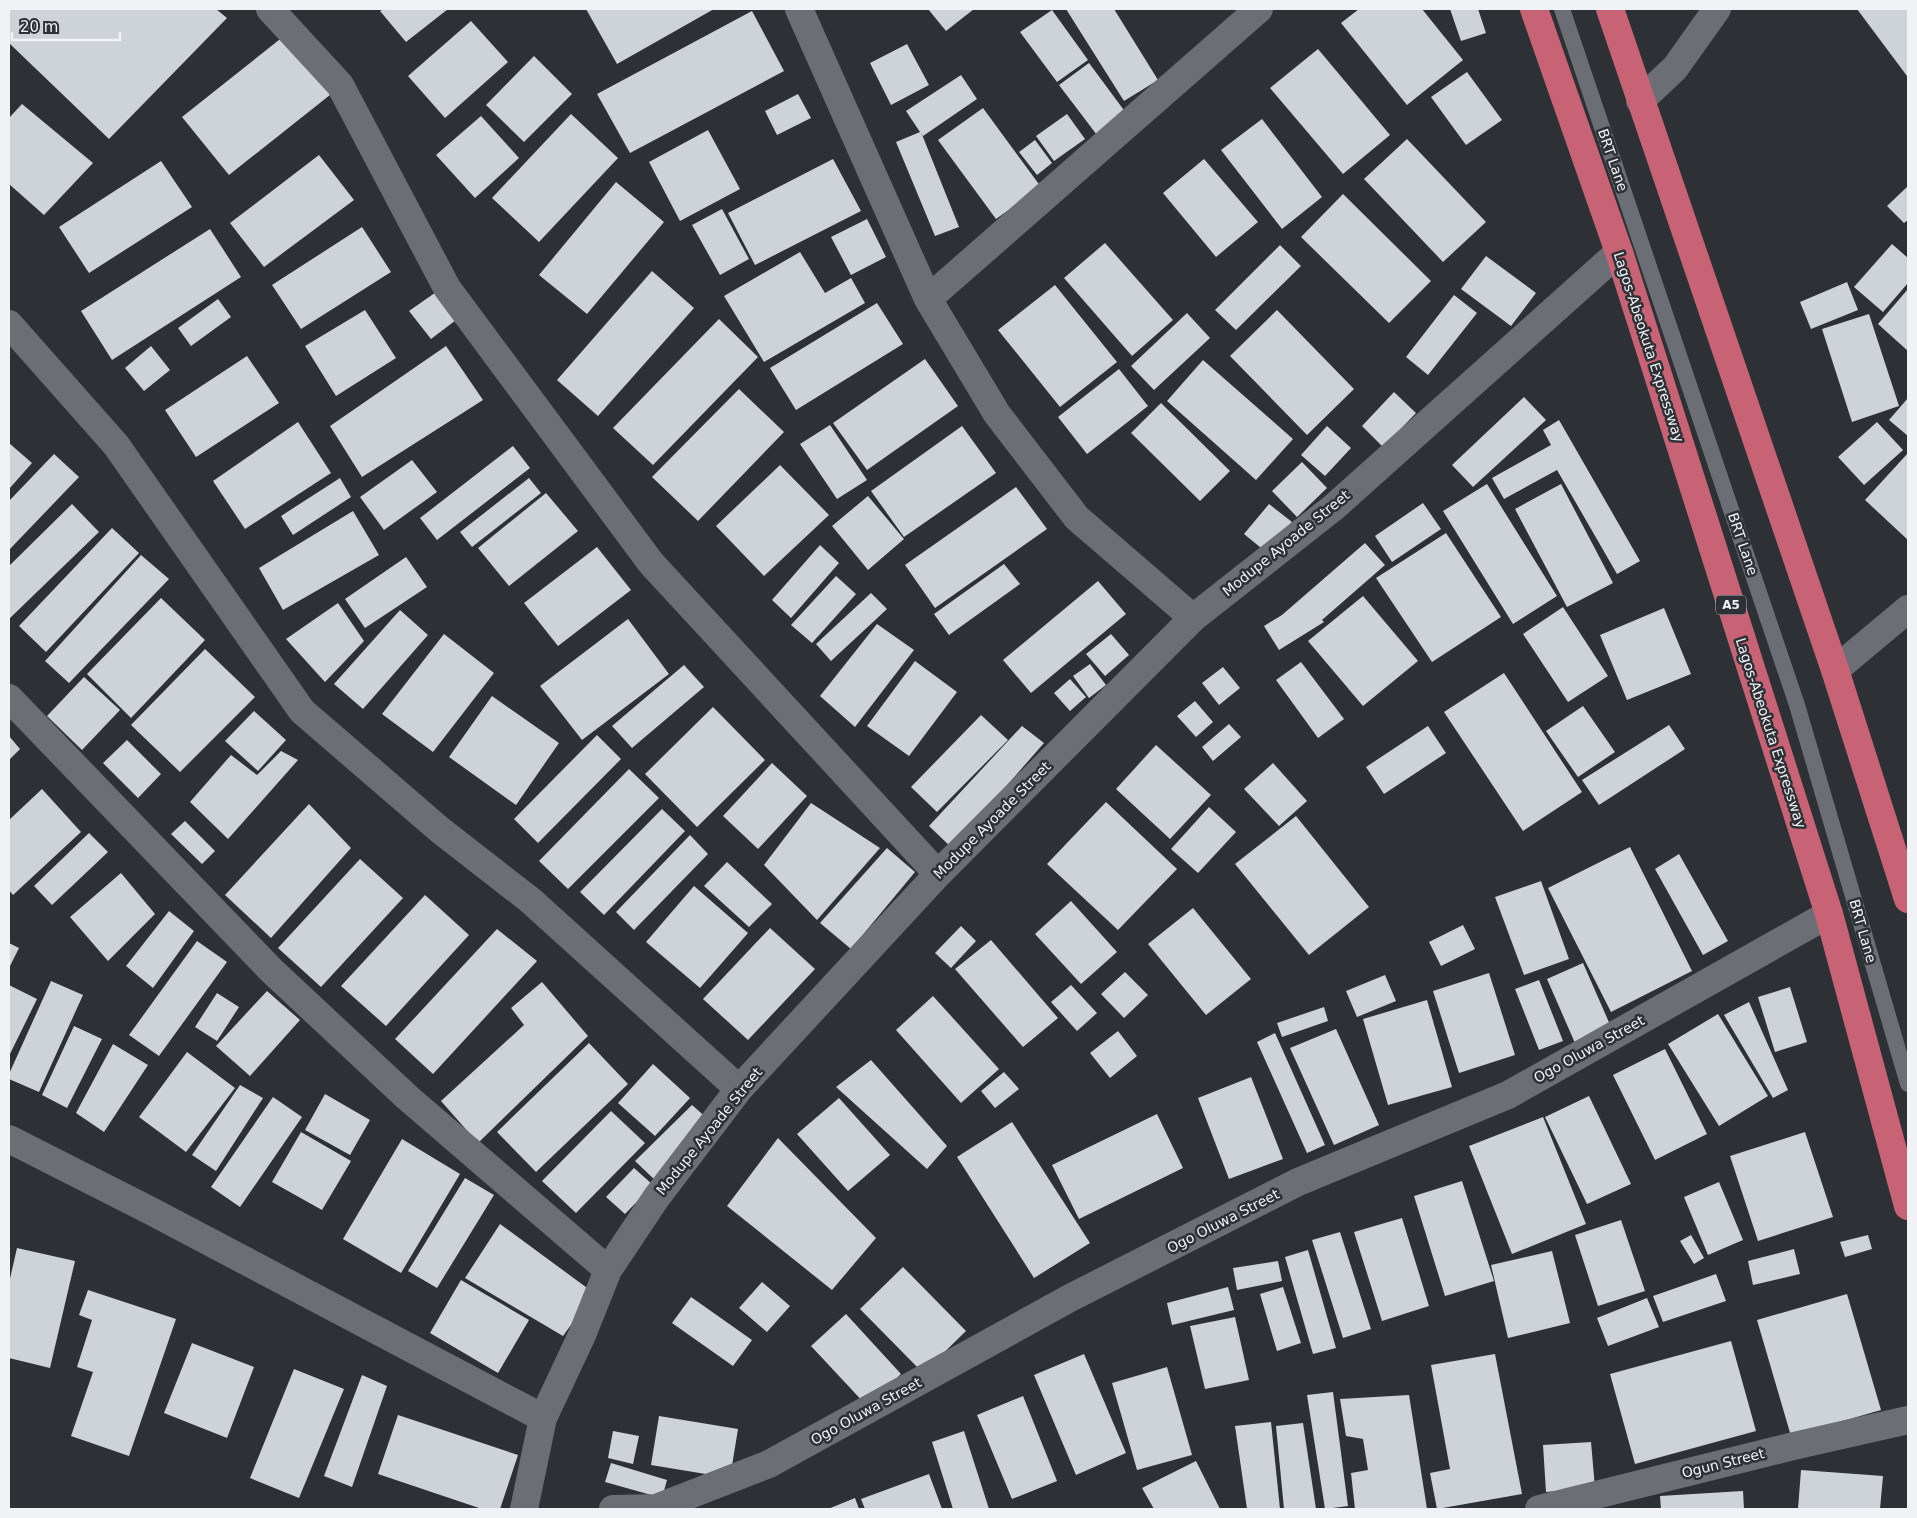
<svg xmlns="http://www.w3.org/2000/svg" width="1917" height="1518" font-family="'DejaVu Sans',sans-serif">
  <rect width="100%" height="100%" fill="#2d3136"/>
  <!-- building -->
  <path fill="#ced3da" d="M 9,9 L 216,9 L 227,18 L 109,139 L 9,43 Z
    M 384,9 L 448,9 L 406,42 L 380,11 Z
    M 586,9 L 714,9 L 617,64 Z
    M 928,9 L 974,9 L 946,31 Z
    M 1066,9 L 1114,9 L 1158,80 L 1124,101 Z
    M 1359,9 L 1422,9 L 1463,60 L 1407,105 L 1341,23 Z
    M 1450,9 L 1478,9 L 1486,33 L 1461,41 Z
    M 1857,9 L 1908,9 L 1908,75 L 1907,76 Z
    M 1052,10 L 1088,60 L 1057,82 L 1020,32 Z
    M 752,11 L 784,71 L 630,153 L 597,94 Z
    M 471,21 L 508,62 L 445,118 L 408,76 Z
    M 289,32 L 335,91 L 229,175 L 182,117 Z
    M 907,44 L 929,85 L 891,105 L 870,63 Z
    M 1318,49 L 1390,135 L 1343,174 L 1270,88 Z
    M 534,56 L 572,94 L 524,142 L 486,105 Z
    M 1089,63 L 1129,117 L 1100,139 L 1059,85 Z
    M 1467,72 L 1502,120 L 1466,145 L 1431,97 Z
    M 961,75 L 977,99 L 923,136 L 921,132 L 959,227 L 935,236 L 896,142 L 920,132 L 906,111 Z
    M 798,94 L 811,118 L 777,135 L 765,111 Z
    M 22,104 L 93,163 L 44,215 L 9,184 L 9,118 Z
    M 983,108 L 1041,187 L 996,219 L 938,140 Z
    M 571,114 L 618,158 L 539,242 L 492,198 Z
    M 1067,114 L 1085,139 L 1054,161 L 1036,136 Z
    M 481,116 L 519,158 L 475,198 L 436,155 Z
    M 1262,119 L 1322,197 L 1282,229 L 1221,150 Z
    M 708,130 L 740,189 L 680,221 L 649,162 Z
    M 1407,139 L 1486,222 L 1443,262 L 1364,179 Z
    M 1035,140 L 1052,163 L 1037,175 L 1019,152 Z
    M 319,155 L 354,200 L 264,267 L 230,223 Z
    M 833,159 L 861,211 L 755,265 L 728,213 Z
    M 1204,159 L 1258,222 L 1216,257 L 1163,193 Z
    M 161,161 L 192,207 L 89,273 L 59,227 Z
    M 616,182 L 664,222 L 587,314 L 539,275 Z
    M 1908,186 L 1908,220 L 1904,223 L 1887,206 Z
    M 1343,194 L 1431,281 L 1389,323 L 1301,237 Z
    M 722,209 L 749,259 L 720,275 L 692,225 Z
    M 867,219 L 886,257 L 851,275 L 831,237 Z
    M 362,227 L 391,272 L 301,329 L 272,285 Z
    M 210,229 L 241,277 L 112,360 L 81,311 Z
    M 1105,243 L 1173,320 L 1132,356 L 1064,278 Z
    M 1892,244 L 1908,258 L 1908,283 L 1883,312 L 1854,287 Z
    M 1280,245 L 1301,266 L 1236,330 L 1215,310 Z
    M 800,252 L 825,293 L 851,278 L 865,303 L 764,362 L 724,296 Z
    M 1486,256 L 1536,293 L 1511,326 L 1461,289 Z
    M 652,271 L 694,308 L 598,416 L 557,380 Z
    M 1847,282 L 1858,310 L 1811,329 L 1800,302 Z
    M 1055,285 L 1117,362 L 1060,407 L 998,330 Z
    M 1908,289 L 1908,351 L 1878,324 Z
    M 439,290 L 460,317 L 431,339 L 409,311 Z
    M 1454,295 L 1477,313 L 1428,375 L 1406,357 Z
    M 218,299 L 231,317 L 191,346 L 178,328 Z
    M 877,303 L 903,344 L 796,410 L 770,368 Z
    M 365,310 L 396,358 L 336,396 L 305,346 Z
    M 1277,310 L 1354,389 L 1307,435 L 1230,356 Z
    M 1187,313 L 1210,338 L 1154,390 L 1131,366 Z
    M 1869,314 L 1899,406 L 1852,422 L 1822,329 Z
    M 719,319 L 758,357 L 653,465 L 613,428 Z
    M 151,346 L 170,370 L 144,391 L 125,368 Z
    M 446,346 L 483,400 L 362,477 L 330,426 Z
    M 247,356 L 279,403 L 196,457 L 165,410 Z
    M 925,359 L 958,406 L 867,470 L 833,423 Z
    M 1203,360 L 1293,439 L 1256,480 L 1167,401 Z
    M 1119,369 L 1148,406 L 1087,454 L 1058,417 Z
    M 739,389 L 784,432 L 698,521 L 652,477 Z
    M 1394,392 L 1416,413 L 1383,447 L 1362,426 Z
    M 1524,397 L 1546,420 L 1473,487 L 1452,465 Z
    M 1908,398 L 1908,436 L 1889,420 Z
    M 1161,403 L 1230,471 L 1200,501 L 1131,433 Z
    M 1559,420 L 1640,561 L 1617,574 L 1557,470 L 1504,499 L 1492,478 L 1551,445 L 1543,430 Z
    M 298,422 L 331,473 L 245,529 L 213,481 Z
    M 1877,422 L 1903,450 L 1864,485 L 1838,457 Z
    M 830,425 L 867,480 L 837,499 L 800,444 Z
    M 962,426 L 996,473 L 904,537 L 871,491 Z
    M 1327,426 L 1351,448 L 1325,476 L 1301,455 Z
    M 9,443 L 32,463 L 9,489 Z
    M 513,446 L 530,468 L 437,540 L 420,518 Z
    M 1908,453 L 1908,540 L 1865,500 Z
    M 54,454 L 79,477 L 9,550 L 9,501 Z
    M 412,460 L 437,492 L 384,530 L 360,497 Z
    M 1302,462 L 1327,488 L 1297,517 L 1272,491 Z
    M 780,465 L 829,515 L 764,576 L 716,526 Z
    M 340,478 L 351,497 L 293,535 L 281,516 Z
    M 529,478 L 541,493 L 472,547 L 460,532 Z
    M 1487,484 L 1557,596 L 1513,624 L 1443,511 Z
    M 1561,484 L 1613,583 L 1567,607 L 1515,509 Z
    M 1016,487 L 1047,529 L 935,608 L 905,565 Z
    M 546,493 L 578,531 L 509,586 L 478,548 Z
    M 868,496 L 904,539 L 868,570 L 832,526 Z
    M 1423,503 L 1441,529 L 1392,562 L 1375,536 Z
    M 72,504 L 99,532 L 9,619 L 9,566 Z
    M 1269,504 L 1292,522 L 1266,552 L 1244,534 Z
    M 353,511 L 379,555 L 283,610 L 259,568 Z
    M 112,528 L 139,553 L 46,652 L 19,626 Z
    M 1446,533 L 1501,617 L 1432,662 L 1376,578 Z
    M 1365,543 L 1385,565 L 1322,620 L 1324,622 L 1279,650 L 1264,626 L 1282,615 Z
    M 820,545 L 839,563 L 791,618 L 772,600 Z
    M 597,547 L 631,590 L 558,646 L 524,603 Z
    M 141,555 L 169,579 L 69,683 L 45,661 Z
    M 406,557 L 427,587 L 365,628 L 345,599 Z
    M 1004,564 L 1020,584 L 949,635 L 934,614 Z
    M 836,576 L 856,594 L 812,643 L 791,625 Z
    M 1098,581 L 1126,614 L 1031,693 L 1003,660 Z
    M 871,593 L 887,609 L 831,661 L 816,644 Z
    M 1363,596 L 1418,661 L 1363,706 L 1308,641 Z
    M 161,598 L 205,640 L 131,718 L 87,674 Z
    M 338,603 L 364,641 L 325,682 L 286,639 Z
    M 1563,607 L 1608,676 L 1568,702 L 1523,634 Z
    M 1664,608 L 1691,674 L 1627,700 L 1600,635 Z
    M 400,610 L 428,635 L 363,709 L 334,684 Z
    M 628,619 L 669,674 L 582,740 L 540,686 Z
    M 877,624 L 914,650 L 855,727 L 820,696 Z
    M 444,634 L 494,673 L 433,752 L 382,714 Z
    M 1111,634 L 1129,655 L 1105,676 L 1086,654 Z
    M 205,649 L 255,697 L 180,772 L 131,725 Z
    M 915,661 L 957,692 L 909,756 L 867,726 Z
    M 1301,662 L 1344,719 L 1318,738 L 1276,680 Z
    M 1090,664 L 1106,685 L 1089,698 L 1073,676 Z
    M 684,665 L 704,687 L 632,748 L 612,726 Z
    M 1223,667 L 1240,688 L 1219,705 L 1202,683 Z
    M 1504,673 L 1582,792 L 1523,831 L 1444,712 Z
    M 84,677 L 120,710 L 82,750 L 47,716 Z
    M 1070,679 L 1086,697 L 1070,711 L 1054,693 Z
    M 492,696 L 559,743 L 516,805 L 449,757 Z
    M 1195,701 L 1213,722 L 1196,737 L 1177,716 Z
    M 1583,706 L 1615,752 L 1578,777 L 1546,731 Z
    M 713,707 L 765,760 L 697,827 L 645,774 Z
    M 254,711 L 286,740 L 258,771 L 225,741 Z
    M 981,715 L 1008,740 L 937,812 L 911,787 Z
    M 1229,724 L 1241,737 L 1213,761 L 1202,747 Z
    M 1669,725 L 1685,749 L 1599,805 L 1582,780 Z
    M 1022,726 L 1044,743 L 952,848 L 929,826 Z
    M 1428,726 L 1446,753 L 1384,794 L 1366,767 Z
    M 597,735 L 621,759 L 538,843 L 514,819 Z
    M 9,736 L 20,749 L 9,760 Z
    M 127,740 L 161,774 L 138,798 L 103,763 Z
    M 1156,745 L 1211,795 L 1170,839 L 1116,789 Z
    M 281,751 L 298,760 L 228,839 L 190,802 L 231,755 L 257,775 Z
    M 772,763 L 807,796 L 758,849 L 723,816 Z
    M 1273,763 L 1307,801 L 1279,826 L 1244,789 Z
    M 629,769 L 659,798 L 568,889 L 539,861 Z
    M 42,789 L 81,832 L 13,895 L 9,890 L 9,820 Z
    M 1106,802 L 1177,869 L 1118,930 L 1047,864 Z
    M 811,803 L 880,848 L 817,920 L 764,865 Z
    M 309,804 L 351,848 L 271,938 L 225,895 Z
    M 1209,807 L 1236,832 L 1198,873 L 1171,849 Z
    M 662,809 L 685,831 L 604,915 L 580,892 Z
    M 1296,816 L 1369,907 L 1309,955 L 1235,864 Z
    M 185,821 L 215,851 L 202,864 L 171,834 Z
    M 89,833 L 108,852 L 52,905 L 34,886 Z
    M 690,835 L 708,854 L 634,930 L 616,912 Z
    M 1630,847 L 1692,971 L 1611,1012 L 1548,888 Z
    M 887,848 L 915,872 L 851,949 L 820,923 Z
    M 1679,854 L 1728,941 L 1703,955 L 1655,869 Z
    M 360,859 L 403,898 L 321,987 L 278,948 Z
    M 727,862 L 772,904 L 749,927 L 704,886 Z
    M 121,873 L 155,914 L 108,961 L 70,917 Z
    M 1541,881 L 1569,959 L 1524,975 L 1495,897 Z
    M 694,886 L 748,933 L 700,988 L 646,942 Z
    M 425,895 L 469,935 L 386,1026 L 341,986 Z
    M 1071,901 L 1117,952 L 1081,984 L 1035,934 Z
    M 1193,908 L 1251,979 L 1206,1015 L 1148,944 Z
    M 169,911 L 194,931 L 153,988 L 126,966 Z
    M 1463,925 L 1475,949 L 1441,966 L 1429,942 Z
    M 961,926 L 976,941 L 951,968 L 935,953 Z
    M 770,928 L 815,969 L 748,1040 L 703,999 Z
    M 497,929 L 537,961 L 433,1074 L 395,1039 Z
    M 991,940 L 1058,1018 L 1023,1047 L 955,969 Z
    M 197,941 L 227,962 L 159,1056 L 129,1035 Z
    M 9,943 L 19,948 L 9,968 Z
    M 1583,963 L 1611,1027 L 1575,1043 L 1547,979 Z
    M 1125,972 L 1148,995 L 1124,1018 L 1101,994 Z
    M 1489,973 L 1515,1055 L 1459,1073 L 1433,991 Z
    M 1385,975 L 1396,1001 L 1357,1017 L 1346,991 Z
    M 1539,980 L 1563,1041 L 1539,1050 L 1515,989 Z
    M 51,981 L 83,995 L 39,1092 L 9,1079 L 9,1074 Z
    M 542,982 L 588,1036 L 478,1143 L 441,1101 L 524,1025 L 511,1008 Z
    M 9,985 L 37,999 L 9,1056 Z
    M 1071,985 L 1097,1013 L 1077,1031 L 1051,1002 Z
    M 1790,987 L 1807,1042 L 1775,1052 L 1758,997 Z
    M 267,991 L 300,1020 L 250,1076 L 216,1046 Z
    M 217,993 L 239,1007 L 217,1041 L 195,1027 Z
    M 933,996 L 999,1069 L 961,1103 L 896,1030 Z
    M 1427,1000 L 1452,1087 L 1388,1105 L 1363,1019 Z
    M 1749,1002 L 1788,1090 L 1773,1098 L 1724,1015 Z
    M 1324,1007 L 1328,1021 L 1282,1037 L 1277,1023 Z
    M 1718,1014 L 1768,1096 L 1719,1126 L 1668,1044 Z
    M 74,1026 L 102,1039 L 67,1108 L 42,1095 Z
    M 1336,1029 L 1379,1125 L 1334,1145 L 1290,1048 Z
    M 1118,1031 L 1137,1056 L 1110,1078 L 1090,1053 Z
    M 1275,1033 L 1325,1145 L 1307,1153 L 1257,1042 Z
    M 589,1043 L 628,1084 L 536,1172 L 497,1132 Z
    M 113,1044 L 148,1065 L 104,1132 L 76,1113 Z
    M 1665,1049 L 1707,1134 L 1655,1160 L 1613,1075 Z
    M 187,1052 L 235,1088 L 186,1152 L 139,1117 Z
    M 871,1060 L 947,1146 L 927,1169 L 836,1087 Z
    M 653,1064 L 690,1098 L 655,1136 L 618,1103 Z
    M 1004,1072 L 1019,1089 L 995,1108 L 981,1091 Z
    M 1251,1077 L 1283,1159 L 1229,1179 L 1198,1098 Z
    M 240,1085 L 263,1098 L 216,1171 L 192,1155 Z
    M 325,1094 L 370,1120 L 350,1155 L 305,1130 Z
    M 1589,1096 L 1631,1184 L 1587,1204 L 1545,1117 Z
    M 273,1097 L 302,1117 L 240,1207 L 211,1187 Z
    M 839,1098 L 890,1155 L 848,1191 L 797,1134 Z
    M 692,1105 L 709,1120 L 656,1181 L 635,1161 Z
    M 611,1111 L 645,1143 L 576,1213 L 542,1181 Z
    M 1157,1114 L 1183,1168 L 1079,1219 L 1052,1165 Z
    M 1543,1117 L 1586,1224 L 1512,1254 L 1469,1146 Z
    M 1012,1122 L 1090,1243 L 1034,1278 L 957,1157 Z
    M 301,1132 L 351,1161 L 322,1210 L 272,1182 Z
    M 1805,1132 L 1833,1217 L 1758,1241 L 1730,1156 Z
    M 778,1138 L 876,1238 L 832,1290 L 727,1206 Z
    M 402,1139 L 460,1174 L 401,1273 L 343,1239 Z
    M 634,1168 L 653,1185 L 625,1214 L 606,1197 Z
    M 465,1178 L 494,1195 L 437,1288 L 408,1271 Z
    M 1462,1181 L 1494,1281 L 1445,1296 L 1414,1196 Z
    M 1719,1182 L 1743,1240 L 1708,1255 L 1684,1197 Z
    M 1402,1218 L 1429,1306 L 1382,1321 L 1354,1232 Z
    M 1621,1220 L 1645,1291 L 1598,1306 L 1575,1235 Z
    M 500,1224 L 594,1293 L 563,1336 L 465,1278 Z
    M 1340,1232 L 1371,1329 L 1343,1338 L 1312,1240 Z
    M 1691,1235 L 1704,1258 L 1694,1264 L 1680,1241 Z
    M 1868,1235 L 1872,1249 L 1845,1257 L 1840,1242 Z
    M 17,1248 L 75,1261 L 50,1368 L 9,1358 L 9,1283 Z
    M 1794,1249 L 1800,1274 L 1753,1285 L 1748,1261 Z
    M 1308,1250 L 1336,1348 L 1313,1354 L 1285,1257 Z
    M 1552,1251 L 1570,1323 L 1508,1338 L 1491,1265 Z
    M 1278,1261 L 1282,1281 L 1237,1290 L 1233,1268 Z
    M 903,1267 L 966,1331 L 923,1373 L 860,1309 Z
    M 1716,1274 L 1726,1301 L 1663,1322 L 1653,1296 Z
    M 461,1280 L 529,1320 L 498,1373 L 430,1333 Z
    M 762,1282 L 790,1306 L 767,1332 L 739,1308 Z
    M 1228,1287 L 1234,1310 L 1172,1325 L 1167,1303 Z
    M 1283,1287 L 1301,1343 L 1277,1351 L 1260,1294 Z
    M 88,1290 L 176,1319 L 129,1456 L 71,1436 L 93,1372 L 77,1367 L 92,1320 L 79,1315 Z
    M 1847,1294 L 1881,1410 L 1791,1436 L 1757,1320 Z
    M 691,1297 L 752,1340 L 733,1366 L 672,1323 Z
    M 1647,1298 L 1659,1327 L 1608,1346 L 1597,1318 Z
    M 846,1314 L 901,1374 L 867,1406 L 811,1346 Z
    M 1235,1317 L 1249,1380 L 1205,1389 L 1190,1326 Z
    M 1731,1341 L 1756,1431 L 1635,1464 L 1610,1374 Z
    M 192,1343 L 254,1367 L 227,1438 L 164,1413 Z
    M 1084,1354 L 1126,1453 L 1076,1475 L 1034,1375 Z
    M 1495,1354 L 1522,1494 L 1437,1509 L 1430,1473 L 1450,1469 L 1431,1365 Z
    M 1167,1367 L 1192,1455 L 1137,1470 L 1112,1383 Z
    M 294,1369 L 344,1389 L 299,1498 L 250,1478 Z
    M 362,1375 L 387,1386 L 352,1487 L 324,1476 Z
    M 1333,1392 L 1348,1506 L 1325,1509 L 1307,1395 Z
    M 1409,1395 L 1427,1509 L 1355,1509 L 1351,1473 L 1368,1470 L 1363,1439 L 1346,1436 L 1340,1399 Z
    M 1023,1396 L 1057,1481 L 1012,1499 L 977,1415 Z
    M 398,1415 L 518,1455 L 500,1509 L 482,1509 L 378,1474 Z
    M 659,1416 L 738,1429 L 730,1478 L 651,1465 Z
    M 1271,1422 L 1280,1509 L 1247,1509 L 1235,1426 Z
    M 1303,1423 L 1316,1509 L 1284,1509 L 1276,1426 Z
    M 613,1431 L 639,1436 L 633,1464 L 608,1458 Z
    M 964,1431 L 989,1509 L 953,1509 L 932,1442 Z
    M 1591,1442 L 1595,1488 L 1546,1492 L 1543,1445 Z
    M 1196,1461 L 1220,1509 L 1154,1509 L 1142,1488 Z
    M 611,1463 L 667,1480 L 662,1498 L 605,1482 Z
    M 1801,1470 L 1883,1476 L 1880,1509 L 1798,1509 Z
    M 929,1474 L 942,1509 L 865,1509 L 861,1499 Z
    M 1743,1491 L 1744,1509 L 1661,1509 L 1660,1496 Z
    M 855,1498 L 859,1509 L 828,1509 Z"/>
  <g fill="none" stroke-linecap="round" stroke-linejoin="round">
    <!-- service -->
    <path stroke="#6b6f75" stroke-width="16" d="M 1562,9 L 1797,705 L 1908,1084"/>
    <!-- minor -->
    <path stroke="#6b6f75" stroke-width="28" d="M 270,9 L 340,85 L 447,288 L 651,563 L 938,874
      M 799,9 L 928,299 L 997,414 L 1077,518 L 1193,618
      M 1640,101 L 1675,68 L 1717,9
      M 928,299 L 1259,9
      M 9,324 L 116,445 L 302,711 L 440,830 L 530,900 L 739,1089
      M 1835,670 L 1908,609
      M 9,698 L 271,970 L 408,1098 L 608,1270
      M 9,1139 L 151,1211 L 543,1418
      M 524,1509 L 543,1418 L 582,1335 L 608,1270 L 656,1198 L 739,1089 L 938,874 L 1193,618 L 1334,507 L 1619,252
      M 613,1509 L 656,1508 L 769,1464 L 1070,1298 L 1298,1182 L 1508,1095 L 1829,914
      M 1539,1509 L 1798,1445 L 1908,1420"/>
    <!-- trunk -->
    <path stroke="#c86375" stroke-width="28" d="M 1534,9 L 1619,252 L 1829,914 L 1908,1206
      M 1610,9 L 1835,670 L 1908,899"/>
  </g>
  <g text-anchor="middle" stroke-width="5" stroke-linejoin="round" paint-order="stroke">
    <!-- shield labels -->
    <rect fill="#2d3136" stroke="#b6b8bc" stroke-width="1" x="1716" y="595.5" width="30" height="19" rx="4"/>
    <g font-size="12" font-weight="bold" fill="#f0f2f6">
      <text x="1731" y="609">A5</text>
    </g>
    <!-- street labels -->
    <g font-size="14" fill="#f0f2f6" stroke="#2d3136">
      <text transform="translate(1613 160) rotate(71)" y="5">BRT Lane</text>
      <text transform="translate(1649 347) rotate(72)" y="5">Lagos-Abeokuta Expressway</text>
      <text transform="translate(1286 543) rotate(-39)" y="5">Modupe Ayoade Street</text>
      <text transform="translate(1743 544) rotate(71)" y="5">BRT Lane</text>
      <text transform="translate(1771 733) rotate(72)" y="5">Lagos-Abeokuta Expressway</text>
      <text transform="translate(992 820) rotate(-45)" y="5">Modupe Ayoade Street</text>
      <text transform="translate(1863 931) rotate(74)" y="5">BRT Lane</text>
      <text transform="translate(1589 1049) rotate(-29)" y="5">Ogo Oluwa Street</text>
      <text transform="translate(709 1131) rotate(-51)" y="5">Modupe Ayoade Street</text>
      <text transform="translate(1223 1221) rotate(-27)" y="5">Ogo Oluwa Street</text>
      <text transform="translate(866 1411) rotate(-29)" y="5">Ogo Oluwa Street</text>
      <text transform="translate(1723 1463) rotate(-14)" y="5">Ogun Street</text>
    </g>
  </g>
  <!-- border -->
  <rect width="1917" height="1518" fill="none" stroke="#f0f2f6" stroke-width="20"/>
  <!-- scale -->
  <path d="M12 32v8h108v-8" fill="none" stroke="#f0f2f6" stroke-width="2.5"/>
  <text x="20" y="32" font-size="15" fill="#f0f2f6" stroke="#2d3136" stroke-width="4" paint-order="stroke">20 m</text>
</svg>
